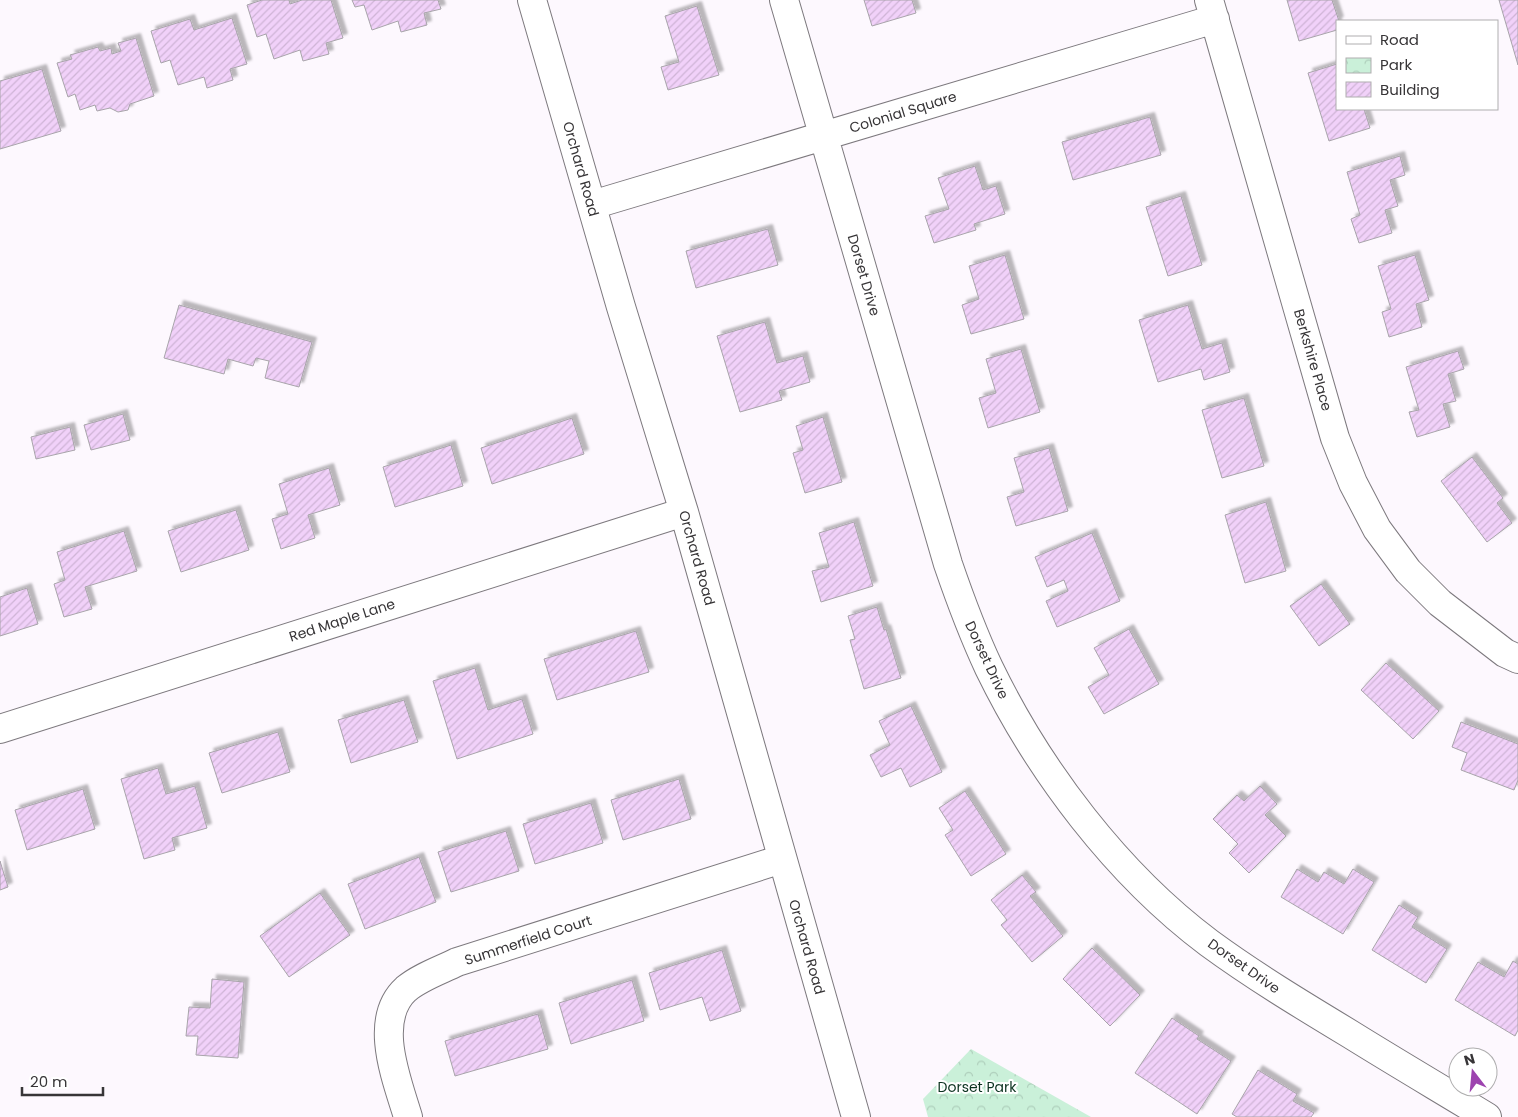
<svg xmlns="http://www.w3.org/2000/svg" width="1518" height="1117" font-family="Poppins,sans-serif">
  <defs>
    <pattern id="park-crowns" width="20" height="18" patternUnits="userSpaceOnUse" patternTransform="scale(1.25)"><rect width="20" height="18" fill="#caf0d9"/><path d="M2 6a3 3 0 1 1 6 0M12 15a3 3 0 1 1 6 0" fill="none" stroke="#aecebb"/></pattern>
    <pattern id="building-hatch" width="6" height="6" patternUnits="userSpaceOnUse" patternTransform="scale(1.25)"><rect width="6" height="6" fill="#f1d1f9"/><path d="M-1 1l2-2M0 6l6-6M5 7l2-2" fill="none" stroke="#cfb4d6"/></pattern>
    <filter id="shadow"><feDropShadow dx="4.5" dy="-4.5" stdDeviation="1" flood-color="#0004"/></filter>
  </defs>
  <rect width="100%" height="100%" fill="#fdf8fe"/>
  <!-- park -->
  <path fill="url(#park-crowns)" d="M 971,1049 L 1091,1117 L 928,1117 L 923,1099 Z"/>
  <!-- building -->
  <path fill="url(#building-hatch)" stroke="#a8a4aa" filter="url(#shadow)" d="M 262,0 L 289,0 L 290,4 L 302,0 L 331,0 L 343,38 L 326,43 L 329,54 L 303,61 L 300,50 L 274,59 L 266,34 L 257,37 L 247,5 Z
    M 352,0 L 438,0 L 441,9 L 424,13 L 427,25 L 401,32 L 398,21 L 372,30 L 364,5 L 355,7 Z
    M 864,0 L 912,0 L 916,13 L 872,26 Z
    M 1287,0 L 1332,0 L 1339,21 L 1337,21 L 1337,30 L 1299,41 Z
    M 1499,0 L 1518,0 L 1518,65 Z
    M 697,6 L 719,75 L 668,90 L 661,67 L 679,62 L 665,16 Z
    M 232,18 L 247,64 L 230,69 L 233,80 L 207,88 L 204,77 L 178,85 L 170,60 L 161,63 L 151,31 L 190,19 L 194,30 Z
    M 136,38 L 154,96 L 130,104 L 128,110 L 118,112 L 110,108 L 97,111 L 95,105 L 80,110 L 75,94 L 68,97 L 57,63 L 72,59 L 70,55 L 98,47 L 100,51 L 111,48 L 112,54 L 121,51 L 118,43 Z
    M 1337,64 L 1337,109 L 1364,109 L 1370,128 L 1329,141 L 1308,73 Z
    M 42,69 L 61,131 L 0,149 L 0,81 Z
    M 1150,117 L 1161,155 L 1073,180 L 1062,142 Z
    M 1400,156 L 1405,175 L 1390,180 L 1398,206 L 1385,210 L 1392,233 L 1359,243 L 1351,219 L 1360,215 L 1347,172 Z
    M 975,166 L 983,190 L 996,186 L 1005,214 L 974,224 L 976,230 L 934,243 L 925,216 L 949,209 L 938,178 Z
    M 1181,196 L 1202,265 L 1168,276 L 1146,207 Z
    M 768,229 L 778,265 L 696,288 L 686,251 Z
    M 1005,255 L 1024,319 L 971,334 L 962,305 L 979,299 L 969,266 Z
    M 1415,255 L 1429,300 L 1416,304 L 1422,327 L 1389,337 L 1382,312 L 1391,309 L 1378,266 Z
    M 179,305 L 312,342 L 299,387 L 265,378 L 269,361 L 256,358 L 253,366 L 228,359 L 224,374 L 164,358 Z
    M 1188,305 L 1202,349 L 1222,343 L 1230,372 L 1204,380 L 1201,369 L 1158,382 L 1139,320 Z
    M 765,322 L 777,363 L 803,356 L 810,382 L 779,391 L 782,400 L 740,412 L 717,336 Z
    M 1021,349 L 1040,412 L 988,428 L 979,398 L 996,393 L 986,359 Z
    M 1458,351 L 1464,369 L 1448,374 L 1456,401 L 1443,404 L 1450,427 L 1417,437 L 1409,412 L 1419,410 L 1406,367 Z
    M 1244,398 L 1264,466 L 1222,478 L 1202,410 Z
    M 123,414 L 130,440 L 91,450 L 84,425 Z
    M 823,417 L 842,482 L 805,493 L 793,453 L 803,450 L 796,426 Z
    M 572,418 L 584,454 L 492,484 L 481,448 Z
    M 70,427 L 75,450 L 36,459 L 31,437 Z
    M 451,445 L 463,486 L 395,507 L 383,467 Z
    M 1049,448 L 1068,511 L 1016,526 L 1007,497 L 1024,492 L 1014,458 Z
    M 1472,457 L 1503,498 L 1497,503 L 1512,523 L 1487,542 L 1441,481 Z
    M 329,468 L 340,505 L 308,515 L 315,538 L 281,549 L 272,519 L 288,514 L 279,484 Z
    M 1266,502 L 1286,571 L 1245,583 L 1225,515 Z
    M 236,510 L 249,550 L 181,572 L 168,531 Z
    M 854,522 L 873,586 L 821,602 L 812,571 L 829,567 L 819,533 Z
    M 124,531 L 137,571 L 85,587 L 92,609 L 64,617 L 54,584 L 65,580 L 57,552 Z
    M 1092,533 L 1120,601 L 1057,627 L 1046,601 L 1068,591 L 1064,580 L 1047,587 L 1035,557 Z
    M 1321,584 L 1350,624 L 1319,646 L 1290,606 Z
    M 27,588 L 38,624 L 0,636 L 0,597 Z
    M 877,607 L 884,630 L 886,629 L 901,678 L 864,689 L 850,640 L 855,639 L 848,616 Z
    M 1129,629 L 1159,684 L 1104,714 L 1088,687 L 1109,675 L 1094,648 Z
    M 636,631 L 649,672 L 557,700 L 544,659 Z
    M 1386,663 L 1439,711 L 1413,739 L 1361,690 Z
    M 475,668 L 488,710 L 522,699 L 533,734 L 457,759 L 433,681 Z
    M 404,700 L 418,742 L 351,763 L 338,720 Z
    M 911,706 L 942,772 L 910,787 L 901,768 L 881,777 L 870,755 L 890,745 L 879,721 Z
    M 1461,722 L 1518,744 L 1518,780 L 1514,790 L 1461,770 L 1467,753 L 1452,747 Z
    M 278,732 L 290,772 L 222,793 L 209,753 Z
    M 158,768 L 166,794 L 195,786 L 207,828 L 172,838 L 175,850 L 144,859 L 121,779 Z
    M 679,779 L 691,819 L 623,840 L 611,800 Z
    M 1260,786 L 1277,804 L 1265,815 L 1286,836 L 1249,873 L 1229,853 L 1238,844 L 1213,819 L 1237,795 L 1244,801 Z
    M 83,789 L 95,829 L 27,850 L 15,810 Z
    M 965,791 L 1006,854 L 971,876 L 945,835 L 953,830 L 939,808 Z
    M 591,803 L 603,843 L 535,864 L 523,824 Z
    M 506,831 L 519,871 L 451,892 L 438,852 Z
    M 419,857 L 436,902 L 365,929 L 348,884 Z
    M 0,861 L 8,887 L 0,890 Z
    M 1297,869 L 1318,882 L 1324,872 L 1344,884 L 1353,869 L 1374,882 L 1343,934 L 1281,897 Z
    M 1022,875 L 1036,892 L 1030,896 L 1063,936 L 1032,962 L 1001,925 L 1007,920 L 991,900 Z
    M 320,893 L 350,935 L 289,977 L 260,936 Z
    M 1399,905 L 1418,917 L 1412,927 L 1447,949 L 1426,983 L 1372,950 Z
    M 1092,948 L 1140,995 L 1110,1026 L 1063,979 Z
    M 722,950 L 741,1011 L 710,1021 L 702,997 L 660,1010 L 649,973 Z
    M 1513,961 L 1518,964 L 1518,1030 L 1515,1036 L 1455,1000 L 1478,962 L 1504,977 Z
    M 212,979 L 244,982 L 238,1058 L 196,1055 L 198,1036 L 186,1036 L 189,1007 L 210,1008 Z
    M 632,980 L 644,1021 L 571,1044 L 559,1003 Z
    M 538,1014 L 548,1049 L 455,1076 L 445,1041 Z
    M 1172,1018 L 1199,1036 L 1197,1039 L 1231,1061 L 1197,1114 L 1135,1073 Z
    M 1258,1070 L 1297,1094 L 1293,1101 L 1314,1113 L 1311,1117 L 1237,1117 L 1232,1114 Z"/>
  <g fill="none" stroke-linecap="round" stroke-linejoin="round">
    <defs>
      <path id="minor" d="M 532,0 L 621,307 L 684,512 L 856,1117
        M 784,0 L 948,564 C 960,599 973,634 989,668 C 1039,771 1117,874 1209,943 C 1254,976 1302,1005 1350,1034 C 1395,1062 1441,1089 1487,1117
        M 1209,0 L 1335,438 L 1353,483 L 1377,529 L 1408,571 L 1440,603 L 1505,653 L 1518,659
        M 592,205 L 1215,19
        M 0,729 L 684,512
        M 408,1117 C 397,1080 372,1020 406,989 C 420,977 441,970 457,962 L 782,859"/>
    </defs>
    <!-- minor casing -->
    <use href="#minor" stroke="#7d797e" stroke-width="30"/>
    <!-- minor -->
    <use href="#minor" stroke="#fff" stroke-width="28"/>
  </g>
  <g text-anchor="middle" stroke-width="4" stroke-linejoin="round" paint-order="stroke">
    <!-- street labels -->
    <g font-size="14" fill="#373537" stroke="#fff">
      <text transform="translate(903 112) rotate(-17)" y="5">Colonial Square</text>
      <text transform="translate(581 169) rotate(74)" y="5">Orchard Road</text>
      <text transform="translate(864 275) rotate(74)" y="5">Dorset Drive</text>
      <text transform="translate(1313 360) rotate(74)" y="5">Berkshire Place</text>
      <text transform="translate(697 558) rotate(74)" y="5">Orchard Road</text>
      <text transform="translate(342 620) rotate(-18)" y="5">Red Maple Lane</text>
      <text transform="translate(987 660) rotate(65)" y="5">Dorset Drive</text>
      <text transform="translate(528 940) rotate(-18)" y="5">Summerfield Court</text>
      <text transform="translate(807 947) rotate(74)" y="5">Orchard Road</text>
      <text transform="translate(1244 966) rotate(35)" y="5">Dorset Drive</text>
    </g>
    <!-- park labels -->
    <g font-size="14" fill="#0c3320" stroke="#fff">
      <text x="977" y="1092">Dorset Park</text>
    </g>
  </g>
  <!-- legend -->
  <rect x="1336" y="20" width="162" height="90" fill="#ffffff" stroke="#afaeaf"/>
  <rect x="1346" y="36" width="25" height="8" fill="#ffffff" stroke="#afaeaf"/>
  <text x="1380" y="45" font-size="15" fill="#373537">Road</text>
  <rect x="1346" y="58" width="25" height="15" fill="url(#park-crowns)" stroke="#afaeaf"/>
  <text x="1380" y="70" font-size="15" fill="#373537">Park</text>
  <rect x="1346" y="82" width="25" height="15" fill="url(#building-hatch)" stroke="#afaeaf"/>
  <text x="1380" y="95" font-size="15" fill="#373537">Building</text>
  <!-- north arrow -->
  <g transform="translate(1473 1072) rotate(344)"><circle r="24" fill="#ffffff" stroke="#afaeaf"/>
  <path d="M0-4L9 19L0 12L-9 19Z" fill="#9d43af"/>
  <text y="-8" font-size="14" font-weight="bold" text-anchor="middle" fill="#373537">N</text>
  </g>
  <!-- scale -->
  <path d="M22 1087v8h81v-8" fill="none" stroke="#373537" stroke-width="2.5"/>
  <text x="30" y="1087" font-size="15" fill="#373537" stroke="#ffffff" stroke-width="4" paint-order="stroke">20 m</text>
</svg>
